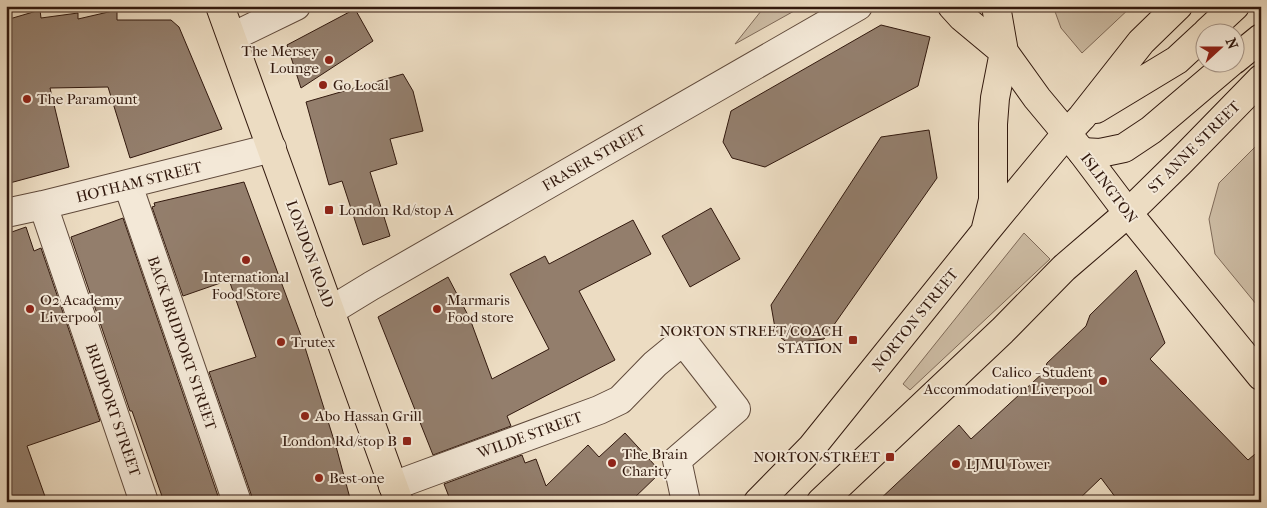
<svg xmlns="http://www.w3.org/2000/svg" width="1267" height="508" font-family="'IM FELL French Canon',serif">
  <rect width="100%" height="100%" fill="#ecdcc2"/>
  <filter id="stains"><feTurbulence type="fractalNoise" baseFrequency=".004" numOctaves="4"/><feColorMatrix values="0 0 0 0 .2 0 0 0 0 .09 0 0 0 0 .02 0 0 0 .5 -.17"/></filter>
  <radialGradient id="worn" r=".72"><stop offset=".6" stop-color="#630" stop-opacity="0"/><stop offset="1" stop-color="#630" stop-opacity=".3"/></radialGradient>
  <!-- green -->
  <path fill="#ccbba3" stroke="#7f6a58" d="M 765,6 L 803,6 L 735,44 Z
    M 1053,6 L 1132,6 L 1082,53 L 1061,28 Z
    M 1261,141 L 1261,310 L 1215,254 L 1209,219 L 1219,183 Z
    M 1024,233 L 1050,259 L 910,390 L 903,384 Z"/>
  <!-- building -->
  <path fill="#937e6c" stroke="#32190e" d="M 355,9 L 373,41 L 301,88 L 287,45 Z
    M 40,10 L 41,18 L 78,13 L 78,19 L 117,10 L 117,20 L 171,20 L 179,27 L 222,129 L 130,158 L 108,87 L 50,88 L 69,167 L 6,184 L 6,20 Z
    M 881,25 L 930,37 L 918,86 L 765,167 L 732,158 L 723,142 L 731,111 Z
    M 403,74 L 413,91 L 423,131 L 390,139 L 397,164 L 370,172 L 390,236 L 363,245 L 342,181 L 329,185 L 306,102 Z
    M 929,130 L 937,178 L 824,339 L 789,344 L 776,334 L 771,305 L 881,137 Z
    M 244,182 L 303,341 L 337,450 L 351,502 L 252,502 L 252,497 L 209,372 L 256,357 L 229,280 L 183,296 L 152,207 L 155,206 L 154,203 Z
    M 711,208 L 740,259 L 690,287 L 662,236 Z
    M 123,218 L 220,502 L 164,502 L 132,411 L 130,411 L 71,237 Z
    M 633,220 L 651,254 L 579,291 L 615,360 L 507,416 L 511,426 L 433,455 L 378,317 L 448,277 L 470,319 L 492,379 L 549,349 L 510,274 L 545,256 L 549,264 Z
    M 26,227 L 34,251 L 41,248 L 100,421 L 27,446 L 47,502 L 6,502 L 6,234 Z
    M 1136,270 L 1165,343 L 1150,359 L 1248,460 L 1261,449 L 1261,502 L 1119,502 L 1101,478 L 1076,502 L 877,502 L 959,425 L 971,439 L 1044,372 L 1047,363 L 1086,326 L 1090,315 Z
    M 625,433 L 661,472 L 630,502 L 451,502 L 444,484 L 522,455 L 525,463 L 536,459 L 546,486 L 588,445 L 599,457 Z"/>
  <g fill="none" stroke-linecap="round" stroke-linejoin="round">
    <defs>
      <path id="minor" d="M 232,37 L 296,6
        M 128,185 L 237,502
        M 43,205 L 144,502
        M 6,213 L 43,205 L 272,148
        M 330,311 L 371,286 L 858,6
        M 393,486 L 599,410 L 620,400 L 655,364 L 683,341 L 736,409 L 677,460 L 686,502"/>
      <path id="major" d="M 220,6 L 399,502
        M 952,6 L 962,17 L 1004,52 L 995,98 L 993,124 L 993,200 L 986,228
        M 1207,32 L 1235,6
        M 1234,60 L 1261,38
        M 1096,109 L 1177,60 L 1204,35
        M 1082,152 L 1100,153 L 1124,148 L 1151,130 L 1231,62
        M 758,502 L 812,447 L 985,232 L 1066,134 L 1082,117 L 1141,42 L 1178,6
        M 821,502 L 1002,331 L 1064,268 L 1128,213 L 1180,162 L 1261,79"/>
      <path id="highway" d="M 996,6 L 1004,52 L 1037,98 L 1082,152 L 1128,213 L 1261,376"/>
    </defs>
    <!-- minor casing -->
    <use href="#minor" stroke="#604a3b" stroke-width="30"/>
    <!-- major casing -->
    <use href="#major" stroke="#32190e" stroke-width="30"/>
    <!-- highway casing -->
    <use href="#highway" stroke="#32190e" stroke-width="30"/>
    <!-- minor -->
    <use href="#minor" stroke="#f3e8d7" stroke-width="28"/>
    <!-- major -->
    <use href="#major" stroke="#ecdcc2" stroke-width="28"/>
    <!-- highway -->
    <use href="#highway" stroke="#ecdcc2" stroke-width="28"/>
  </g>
  <!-- markers -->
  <g fill="#8f2418" stroke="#f3e8d7" stroke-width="2">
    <circle cx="329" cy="60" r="5"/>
    <circle cx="323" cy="85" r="5"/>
    <circle cx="27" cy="99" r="5"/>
    <rect x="324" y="205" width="10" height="10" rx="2.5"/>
    <circle cx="246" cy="260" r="5"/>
    <circle cx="30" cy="309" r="5"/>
    <circle cx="437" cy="309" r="5"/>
    <rect x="848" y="335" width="10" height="10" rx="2.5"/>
    <circle cx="281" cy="342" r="5"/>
    <circle cx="1103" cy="381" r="5"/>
    <circle cx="305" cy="416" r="5"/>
    <rect x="402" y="436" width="10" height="10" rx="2.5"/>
    <rect x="885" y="452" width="10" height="10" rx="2.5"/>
    <circle cx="612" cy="463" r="5"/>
    <circle cx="956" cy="464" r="5"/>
    <circle cx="319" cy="478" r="5"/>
  </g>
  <g text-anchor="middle" stroke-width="4" stroke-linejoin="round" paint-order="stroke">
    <!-- poi labels -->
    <g font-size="15" fill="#32190e" stroke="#f3e8d7" text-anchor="start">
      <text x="319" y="56" text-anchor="end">The Mersey<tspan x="319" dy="17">Lounge</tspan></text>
      <text x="333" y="90">Go Local</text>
      <text x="37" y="104">The Paramount</text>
      <text x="339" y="215">London Rd/stop A</text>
      <text x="246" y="282" text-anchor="middle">International<tspan x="246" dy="17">Food Store</tspan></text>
      <text x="40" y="305">O2 Academy<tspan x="40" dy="17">Liverpool</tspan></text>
      <text x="447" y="305">Marmaris<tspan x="447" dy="17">Food store</tspan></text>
      <text x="843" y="336" text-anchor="end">NORTON STREET/COACH<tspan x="843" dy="17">STATION</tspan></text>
      <text x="291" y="347">Trutex</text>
      <text x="1093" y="377" text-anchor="end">Calico - Student<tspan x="1093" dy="17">Accommodation Liverpool</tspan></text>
      <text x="315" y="421">Abo Hassan Grill</text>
      <text x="397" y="446" text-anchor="end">London Rd/stop B</text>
      <text x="622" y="459">The Brain<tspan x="622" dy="17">Charity</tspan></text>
      <text x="880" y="462" text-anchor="end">NORTON STREET</text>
      <text x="966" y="469">LJMU Tower</text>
      <text x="329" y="483">Best-one</text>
    </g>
    <!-- street labels -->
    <g font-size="15" fill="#32190e" stroke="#f3e8d7">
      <text transform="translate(1194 147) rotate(-45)" y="5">ST ANNE STREET</text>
      <text transform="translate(594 158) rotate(-30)" y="5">FRASER STREET</text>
      <text transform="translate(139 182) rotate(-14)" y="5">HOTHAM STREET</text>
      <text transform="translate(1109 188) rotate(53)" y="5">ISLINGTON</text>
      <text transform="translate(310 254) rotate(70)" y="5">LONDON ROAD</text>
      <text transform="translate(915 320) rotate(-51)" y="5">NORTON STREET</text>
      <text transform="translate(182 343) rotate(71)" y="5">BACK BRIDPORT STREET</text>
      <text transform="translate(113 410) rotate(71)" y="5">BRIDPORT STREET</text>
      <text transform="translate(530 435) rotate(-20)" y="5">WILDE STREET</text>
    </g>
  </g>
  <!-- margin -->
  <rect width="1267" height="508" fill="none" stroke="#ecdcc2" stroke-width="25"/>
  <rect x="8" y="8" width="1252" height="493" fill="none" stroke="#32190e" stroke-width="2.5"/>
  <rect x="12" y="12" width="1242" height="483" fill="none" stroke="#32190e"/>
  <!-- north arrow -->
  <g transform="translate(1220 48) rotate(69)"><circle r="24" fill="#f3e8d7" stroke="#a69587"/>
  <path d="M0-4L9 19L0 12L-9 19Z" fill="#8f2418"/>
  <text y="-8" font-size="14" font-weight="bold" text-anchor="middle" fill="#32190e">N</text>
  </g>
  <rect width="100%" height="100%" filter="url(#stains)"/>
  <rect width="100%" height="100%" fill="url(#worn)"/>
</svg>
